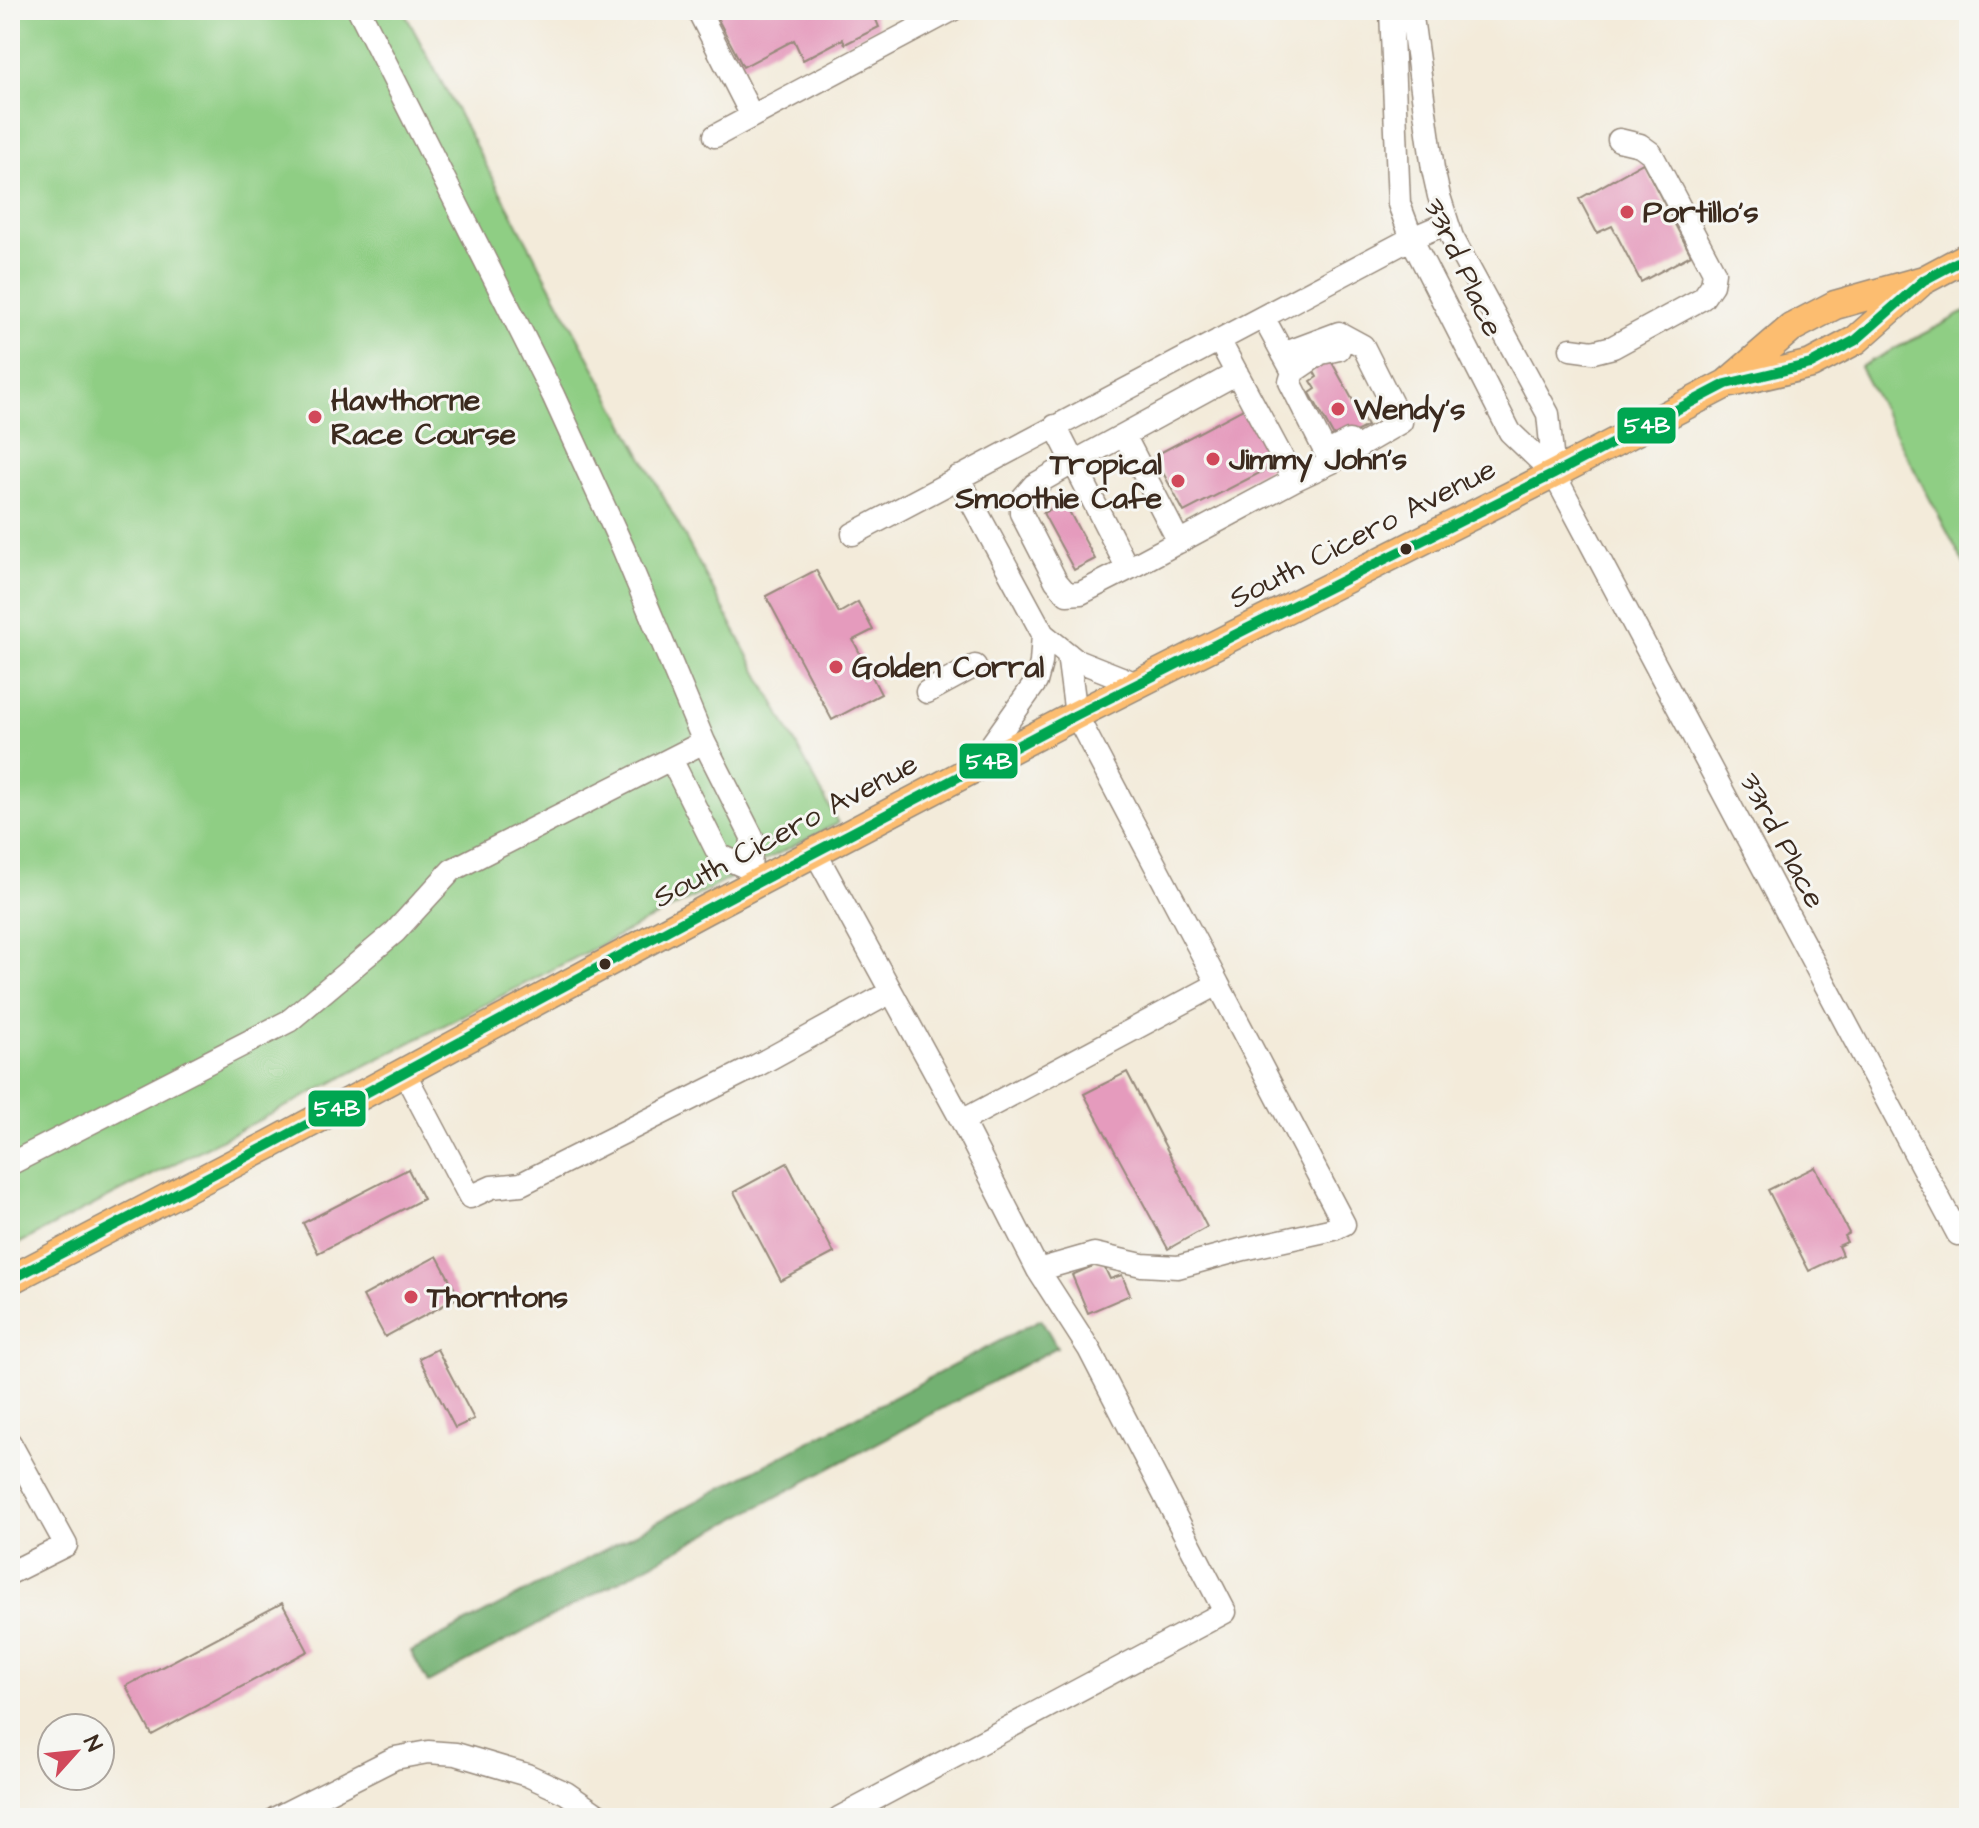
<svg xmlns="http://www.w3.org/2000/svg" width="1979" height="1828" font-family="'Architects Daughter',sans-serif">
  <rect width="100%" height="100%" fill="#f6f6f2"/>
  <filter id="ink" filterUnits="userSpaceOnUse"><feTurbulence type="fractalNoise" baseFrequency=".0125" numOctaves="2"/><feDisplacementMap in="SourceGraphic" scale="16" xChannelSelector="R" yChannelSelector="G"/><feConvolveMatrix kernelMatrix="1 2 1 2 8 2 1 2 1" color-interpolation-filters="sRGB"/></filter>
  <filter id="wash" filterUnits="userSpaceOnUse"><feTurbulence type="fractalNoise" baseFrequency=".006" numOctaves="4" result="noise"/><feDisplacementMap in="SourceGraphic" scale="32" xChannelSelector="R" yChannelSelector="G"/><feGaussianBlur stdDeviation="1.8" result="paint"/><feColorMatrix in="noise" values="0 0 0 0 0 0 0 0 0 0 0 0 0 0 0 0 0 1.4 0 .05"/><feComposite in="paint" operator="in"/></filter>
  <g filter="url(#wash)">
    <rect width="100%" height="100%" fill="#f3ebda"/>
    <!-- green -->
    <path fill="#8fce84" stroke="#657c51" stroke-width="2" d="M 10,10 L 403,10 L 838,823 L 10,1248 Z
      M 1969,310 L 1969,573 L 1860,367 Z"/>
    <!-- forest -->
    <path fill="#73b172" stroke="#576e48" stroke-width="2" d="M 1041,1319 L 1057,1347 L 428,1683 L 411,1652 Z"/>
    <g id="blocks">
      <!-- building -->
      <path fill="#e59bbd" d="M 713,10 L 884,10 L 874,15 L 879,27 L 845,44 L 843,39 L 803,60 L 794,40 L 743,67 Z
        M 1643,163 L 1691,255 L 1641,282 L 1612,226 L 1597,233 L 1579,199 Z
        M 1330,359 L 1367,426 L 1337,442 L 1310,393 L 1316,389 L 1311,381 L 1317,377 L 1312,368 Z
        M 1245,408 L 1275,465 L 1184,512 L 1154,456 Z
        M 1064,502 L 1095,559 L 1074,570 L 1043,513 Z
        M 816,570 L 839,613 L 858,602 L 873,630 L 853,640 L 881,694 L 832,720 L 766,596 Z
        M 1127,1072 L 1207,1227 L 1168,1249 L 1084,1094 Z
        M 787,1163 L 834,1253 L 781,1281 L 734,1192 Z
        M 1815,1167 L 1849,1233 L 1844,1236 L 1847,1242 L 1838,1246 L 1842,1255 L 1809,1271 L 1768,1190 Z
        M 408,1169 L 423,1199 L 318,1253 L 303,1223 Z
        M 437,1256 L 459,1297 L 385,1337 L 363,1296 Z
        M 1102,1262 L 1110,1279 L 1122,1275 L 1130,1295 L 1088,1313 L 1072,1275 Z
        M 437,1349 L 474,1419 L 455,1428 L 419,1358 Z
        M 282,1603 L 308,1651 L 152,1735 L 126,1686 Z"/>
    </g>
  </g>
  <g filter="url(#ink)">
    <use href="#blocks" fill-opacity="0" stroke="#978a7c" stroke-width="2"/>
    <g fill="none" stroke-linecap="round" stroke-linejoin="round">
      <defs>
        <path id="minor" d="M 359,10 L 553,395 L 623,548 L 704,742 L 752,837 L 750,869 L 757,883
          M 698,10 L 752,116
          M 1391,10 L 1399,204 L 1414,244 L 1510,432 L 1554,474 L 1958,1234
          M 1411,10 L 1433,169 L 1439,196 L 1452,237 L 1548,414 L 1554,474
          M 715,136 L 952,10
          M 1263,317 L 1293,372 L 1290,382 L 1326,453 L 1349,441
          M 1219,340 L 1294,480
          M 1571,349 L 1593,352 L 1613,347 L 1703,298 L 1712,285 L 1714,272 L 1651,153 L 1640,145 L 1619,140
          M 1293,372 L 1321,353 L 1339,349
          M 1237,373 L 1074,462 L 1034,485 L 1021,500 L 1021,513 L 1056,581 L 1067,594 L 1081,593 L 1128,569 L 1294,480 L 1332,462 L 1401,422 L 1363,346 L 1339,333 L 1283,354
          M 1055,426 L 1128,569
          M 1124,435 L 1179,542
          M 958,477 L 1043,634 L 1074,659 L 1137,684
          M 853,534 L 1412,238 L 1447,223
          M 1068,654 L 1076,715 L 1218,984
          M 927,692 L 975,666
          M 671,759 L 719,855 L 750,869
          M 977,765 L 1036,682 L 1041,663 L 1043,634
          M 815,852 L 962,1121 L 1038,1270 L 1089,1349 L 1225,1612 L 839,1818
          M 404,1072 L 470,1197 L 492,1187 L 521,1184 L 756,1066 L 891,992
          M 962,1121 L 1218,984 L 1344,1224 L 1334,1229 L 1244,1249 L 1178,1267 L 1142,1265 L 1094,1254 L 1038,1270
          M 10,1164 L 289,1021 L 395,932 L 452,870 L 704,742
          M 10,1443 L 66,1545 L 10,1573
          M 276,1818 L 395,1758 L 428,1752 L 456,1754 L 527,1775 L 566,1793 L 602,1818"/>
        <path id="major" d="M 1731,383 L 1811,364 L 1856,340 L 1919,284
          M 10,1280 L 271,1144 L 705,910 L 1076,715 L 1554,474 L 1726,384 L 1791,328 L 1835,305 L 1924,280 L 1969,256"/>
      </defs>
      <!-- minor casing -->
      <use href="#minor" stroke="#978a7c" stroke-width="25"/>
      <!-- major casing -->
      <use href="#major" stroke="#978a7c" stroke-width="31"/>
      <!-- minor -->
      <use href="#minor" stroke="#fff" stroke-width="22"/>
      <!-- major -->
      <use href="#major" stroke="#fcbd6f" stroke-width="28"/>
      <defs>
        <path id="bus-1" d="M 10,1280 L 271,1144 L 705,910 L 1076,715 L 1554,474 L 1726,384 L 1811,364 L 1856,340 L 1924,280 L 1969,256"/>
      </defs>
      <!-- bus-1 casing -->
      <use href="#bus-1" stroke="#f6f6f2" stroke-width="16"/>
      <!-- bus-1 -->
      <use href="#bus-1" stroke="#00a651" stroke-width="10"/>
    </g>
  </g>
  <!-- markers -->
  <g fill="#d1495b" stroke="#f6f6f2" stroke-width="3">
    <circle cx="1627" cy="212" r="8"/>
    <circle cx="1338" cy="409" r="8"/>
    <circle cx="315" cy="417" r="8"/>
    <circle cx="1213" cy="459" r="8"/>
    <circle cx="1178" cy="481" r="8"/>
    <circle cx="836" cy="667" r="8"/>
    <circle cx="411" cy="1297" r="8"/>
  </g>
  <g fill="#3b2a1e" stroke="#f6f6f2" stroke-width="3">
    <circle cx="1406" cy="549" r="7"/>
    <circle cx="605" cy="964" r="7"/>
  </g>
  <g text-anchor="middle" stroke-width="6" stroke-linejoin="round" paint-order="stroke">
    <!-- poi labels -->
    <g font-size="30" font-weight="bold" fill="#3b2a1e" stroke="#f6f6f2" text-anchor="start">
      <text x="1643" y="222">Portillo's</text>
      <text x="331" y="410">Hawthorne<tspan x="331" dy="34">Race Course</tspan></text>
      <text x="1354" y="419">Wendy's</text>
      <text x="1229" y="469">Jimmy John's</text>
      <text x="1162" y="474" text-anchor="end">Tropical<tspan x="1162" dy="34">Smoothie Cafe</tspan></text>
      <text x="852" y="677">Golden Corral</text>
      <text x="427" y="1307">Thorntons</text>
    </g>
    <!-- street labels -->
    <g font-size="30" fill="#3b2a1e" stroke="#f6f6f2">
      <text transform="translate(1464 267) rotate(65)" y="10">33rd Place</text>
      <text transform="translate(1362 533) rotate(-27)" y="10">South Cicero Avenue</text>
      <text transform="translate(785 830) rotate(-28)" y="10">South Cicero Avenue</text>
      <text transform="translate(1783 840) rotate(62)" y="10">33rd Place</text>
    </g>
  </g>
  <g stroke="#f6f6f2" stroke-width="3">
    <rect x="1616" y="406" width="61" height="39" rx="8" fill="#00a651"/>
    <rect x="958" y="742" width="61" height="38" rx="8" fill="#00a651"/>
    <rect x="307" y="1089" width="60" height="39" rx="8" fill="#00a651"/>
  </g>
  <g font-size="22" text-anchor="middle" font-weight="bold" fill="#fff">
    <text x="1647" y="433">54B</text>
    <text x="989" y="769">54B</text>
    <text x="337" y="1116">54B</text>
  </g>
  <!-- margin -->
  <rect width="1979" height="1828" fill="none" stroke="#f6f6f2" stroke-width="40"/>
  <!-- north arrow -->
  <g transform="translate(76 1752) rotate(63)"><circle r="38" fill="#f6f6f2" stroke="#aba49d" stroke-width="2"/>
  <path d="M0-6L14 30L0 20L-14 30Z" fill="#d1495b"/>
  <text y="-12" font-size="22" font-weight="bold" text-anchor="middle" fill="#3b2a1e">N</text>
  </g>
</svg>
